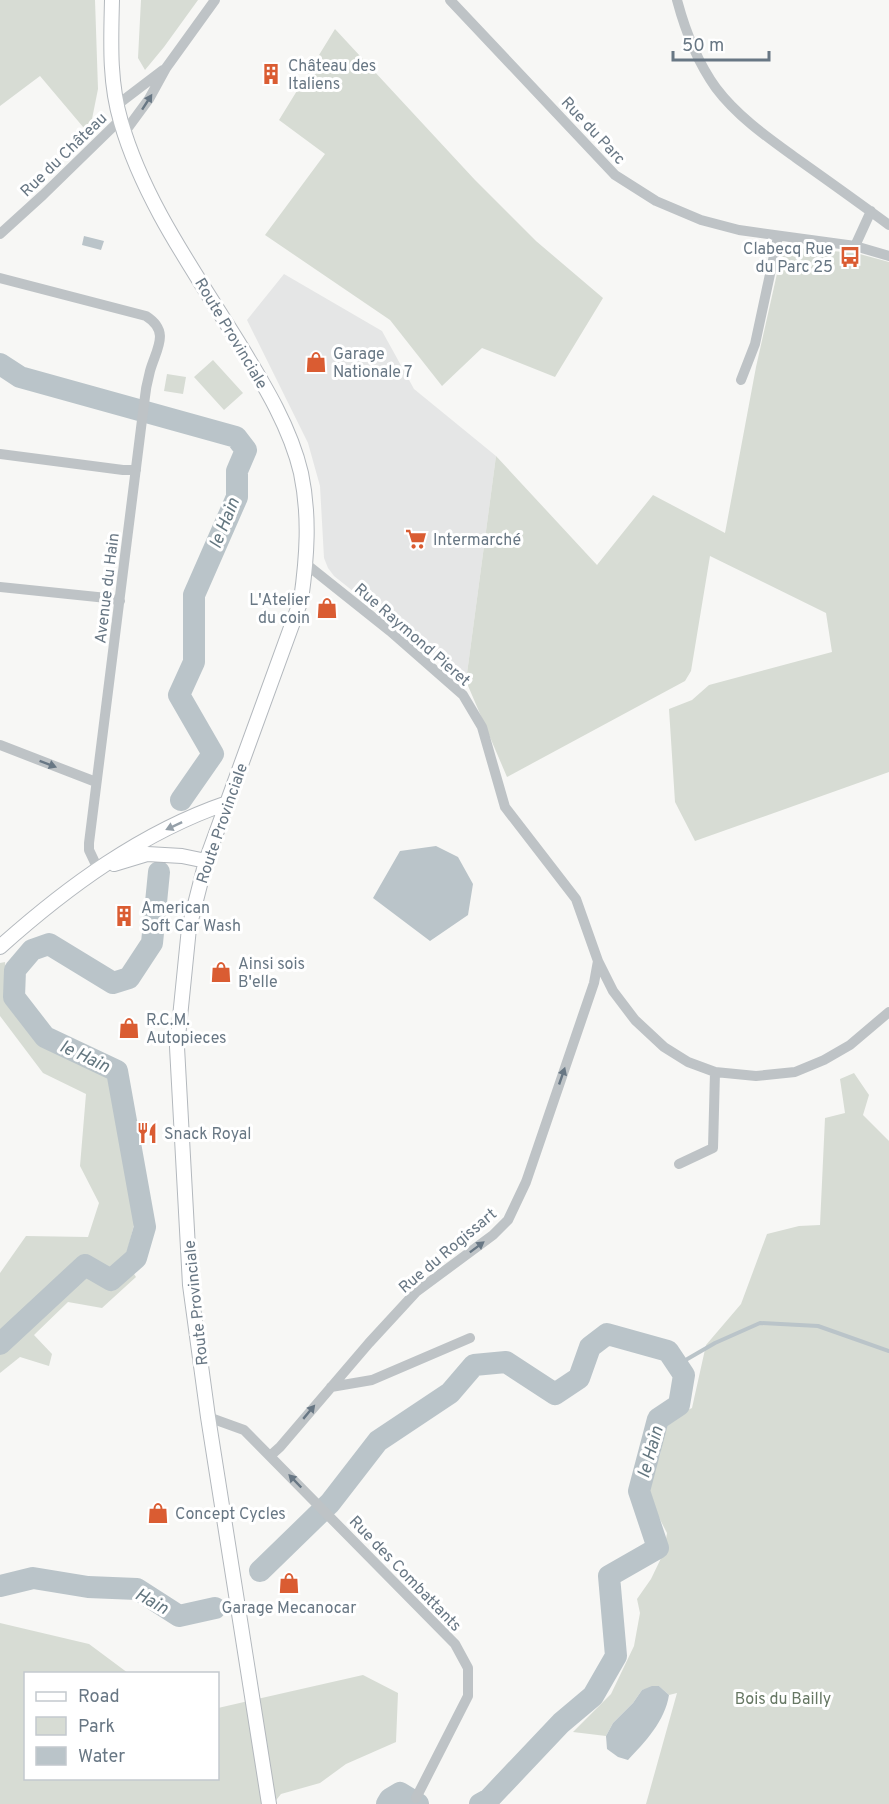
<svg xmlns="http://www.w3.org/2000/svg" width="889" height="1804" font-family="Overpass,sans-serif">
  <rect width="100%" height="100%" fill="#f7f7f5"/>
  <!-- built -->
  <path fill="#e5e6e6" d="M 284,274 L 382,331 L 414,389 L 496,456 L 466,681 L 334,576 L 328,568 L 324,558 L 320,486 L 308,443 L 247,320 Z"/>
  <!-- green -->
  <path fill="#d7dcd4" d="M 0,0 L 95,0 L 98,89 L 89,134 L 40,76 L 0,106 Z
    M 141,0 L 198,0 L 164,47 L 145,70 L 138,58 Z
    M 335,29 L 475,180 L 536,241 L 603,298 L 555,377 L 482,348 L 442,386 L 390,320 L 265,235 L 325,154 L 279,120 Z
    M 783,247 L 856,253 L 889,262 L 889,772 L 695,841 L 675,802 L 669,709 L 692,700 L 709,685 L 832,652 L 826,613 L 710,556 L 691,671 L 685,681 L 507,777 L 466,681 L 496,456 L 597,565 L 653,495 L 725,533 L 756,367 Z
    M 213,360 L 243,393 L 224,410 L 194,377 Z
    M 167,374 L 186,377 L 183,394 L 164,391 Z
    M 5,962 L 8,998 L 40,1039 L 108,1064 L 125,1113 L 135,1221 L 125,1260 L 136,1277 L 102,1308 L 68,1302 L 34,1335 L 52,1354 L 49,1366 L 20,1357 L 0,1373 L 0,1273 L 26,1236 L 88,1237 L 99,1203 L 80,1166 L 86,1094 L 43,1073 L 0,1016 L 0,963 Z
    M 854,1073 L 869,1095 L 863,1115 L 889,1141 L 889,1804 L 646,1804 L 677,1693 L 669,1695 L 659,1686 L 642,1690 L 633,1703 L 613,1723 L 606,1736 L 573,1732 L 611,1694 L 634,1646 L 640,1613 L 637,1599 L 651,1579 L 664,1552 L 667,1533 L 651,1502 L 647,1483 L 660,1455 L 665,1427 L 677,1415 L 692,1408 L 706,1345 L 741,1304 L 767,1234 L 799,1226 L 820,1225 L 825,1118 L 845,1113 L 840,1079 Z
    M 0,1623 L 89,1644 L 128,1673 L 26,1674 L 26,1778 L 218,1778 L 218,1708 L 363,1675 L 398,1693 L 396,1742 L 346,1764 L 320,1783 L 281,1794 L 273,1804 L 0,1804 Z"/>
  <!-- water -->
  <path fill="#bac4c9" d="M 84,236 L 104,241 L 101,250 L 82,245 Z
    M 436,846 L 458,857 L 473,884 L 468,915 L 430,941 L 373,898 L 400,851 Z
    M 652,1686 L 659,1686 L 669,1695 C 665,1721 645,1742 628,1760 L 618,1757 L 607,1749 L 606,1736 L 613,1723 L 633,1703 L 642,1690 Z"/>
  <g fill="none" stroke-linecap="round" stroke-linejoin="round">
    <!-- stream -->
    <path stroke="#bac4c9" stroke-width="4" d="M 677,1365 L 715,1343 L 760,1323 L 818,1326 L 889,1351"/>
    <!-- river -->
    <path stroke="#bac4c9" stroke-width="22" d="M 0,364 L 20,377 L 236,437 L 246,450 L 237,471 L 237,497 L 194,595 L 194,662 L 179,695 L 213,754 L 181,800
      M 0,1344 L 85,1265 L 111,1280 L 136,1258 L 145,1227 L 117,1071 L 45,1037 L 14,997 L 15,970 L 32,950 L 49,944 L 113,983 L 129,978 L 152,943 L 159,872
      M 260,1571 L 330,1503 L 378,1441 L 450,1393 L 474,1365 L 506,1362 L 555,1394 L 579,1378 L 590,1347 L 607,1334 L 668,1351 L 684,1375 L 679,1405 L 658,1419 L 639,1491 L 658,1548 L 609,1576 L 616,1656 L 593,1696 L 561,1723 L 489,1799 L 480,1804
      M 0,1586 L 33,1578 L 88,1587 L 137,1589 L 179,1616 L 215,1608
      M 387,1804 L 390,1799 L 400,1793 L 418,1804"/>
    <defs>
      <path id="secondary" d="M 112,0 C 111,41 109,82 121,122 C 144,202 195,272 238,342 C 263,383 290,426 301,473 C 310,516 307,557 301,600 L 206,861 L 189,928 L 177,1047 L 190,1285 L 208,1417 L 269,1804
        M 114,864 L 147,854 L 182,856 L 206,861
        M 0,947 C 67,887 142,832 227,803"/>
    </defs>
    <!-- secondary casing -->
    <use href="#secondary" stroke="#b3b8bd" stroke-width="16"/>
    <!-- street -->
    <path stroke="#bec3c6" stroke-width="10" d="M 450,0 L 615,175 L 656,201 L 701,220 L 739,230 L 855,246 L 889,256
      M 677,0 C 685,30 698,63 716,88 C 737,116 767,137 796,158 C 827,180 858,202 889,225
      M 117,105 L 163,70
      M 124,133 L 149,99 L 166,68 L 215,0
      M 0,234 L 43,195 L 120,120
      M 855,246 L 871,211
      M 0,278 L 146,316 C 171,332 156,349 150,371 C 147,382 145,393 144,404 L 89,843 L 89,850 L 98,869
      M 741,380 L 755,344 L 778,237
      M 0,454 L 123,470 L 136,470
      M 306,564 L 390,631 L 463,695 L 482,727 L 505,807 L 576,899 L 598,961 L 613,991 L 635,1020 L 664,1047 L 688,1062 L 715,1072 L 756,1076 L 795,1072 L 824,1060 L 850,1045 L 889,1012
      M 0,587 L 107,598 L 120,601
      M 0,745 L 96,782
      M 679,1164 L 713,1148 L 715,1072
      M 331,1387 L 372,1380 L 470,1338
      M 208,1417 L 244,1430 L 455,1644 L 468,1668 L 468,1696 L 416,1798
      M 270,1456 L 280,1447 L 369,1343 L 416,1292 L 493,1235 L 508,1220 L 526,1182 L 594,983 L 598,961"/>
    <!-- secondary -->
    <use href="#secondary" stroke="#fff" stroke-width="14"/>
  </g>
  <!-- one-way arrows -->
  <defs><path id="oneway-solid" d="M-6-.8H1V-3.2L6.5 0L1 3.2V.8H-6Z" transform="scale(1.5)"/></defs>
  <g fill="#687784">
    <use href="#oneway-solid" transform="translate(147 102) rotate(-57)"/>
    <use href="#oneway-solid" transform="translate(48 764) rotate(21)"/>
    <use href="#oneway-solid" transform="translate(562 1076) rotate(-71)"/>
    <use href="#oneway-solid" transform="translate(477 1247) rotate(-37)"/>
    <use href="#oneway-solid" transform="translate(309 1412) rotate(-50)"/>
    <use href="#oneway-solid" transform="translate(295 1481) rotate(-134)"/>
  </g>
  <use fill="#95a0a9" href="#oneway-solid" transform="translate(174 826) rotate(155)"/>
  <!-- icons -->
  <defs>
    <symbol id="building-bare" viewBox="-9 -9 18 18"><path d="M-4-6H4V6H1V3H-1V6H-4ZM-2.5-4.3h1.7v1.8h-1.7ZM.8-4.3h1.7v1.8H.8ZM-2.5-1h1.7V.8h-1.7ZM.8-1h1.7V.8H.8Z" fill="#da5c32" stroke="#fff" stroke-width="2.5" paint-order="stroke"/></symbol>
    <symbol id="bus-bare" viewBox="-9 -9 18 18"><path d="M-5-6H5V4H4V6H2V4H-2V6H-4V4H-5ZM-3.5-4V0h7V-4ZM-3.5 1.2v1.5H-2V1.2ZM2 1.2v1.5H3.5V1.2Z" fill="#da5c32" stroke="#fff" stroke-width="2.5" paint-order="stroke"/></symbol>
    <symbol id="shop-bare" viewBox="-9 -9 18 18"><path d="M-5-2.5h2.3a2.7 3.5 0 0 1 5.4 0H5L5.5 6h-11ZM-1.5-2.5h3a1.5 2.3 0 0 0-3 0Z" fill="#da5c32" stroke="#fff" stroke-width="2.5" paint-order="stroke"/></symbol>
    <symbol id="supermarket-bare" viewBox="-9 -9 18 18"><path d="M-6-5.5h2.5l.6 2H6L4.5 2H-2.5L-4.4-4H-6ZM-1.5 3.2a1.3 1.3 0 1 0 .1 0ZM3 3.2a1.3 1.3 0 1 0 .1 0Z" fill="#da5c32" stroke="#fff" stroke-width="2.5" paint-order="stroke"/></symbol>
    <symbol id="restaurant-bare" viewBox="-9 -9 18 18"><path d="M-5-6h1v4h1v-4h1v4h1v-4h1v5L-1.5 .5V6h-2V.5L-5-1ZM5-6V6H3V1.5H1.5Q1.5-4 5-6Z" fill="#da5c32" stroke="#fff" stroke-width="2.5" paint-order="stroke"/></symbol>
  </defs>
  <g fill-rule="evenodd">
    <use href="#building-bare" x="256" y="59" width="30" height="30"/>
    <use href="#bus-bare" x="835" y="242" width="30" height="30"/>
    <use href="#shop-bare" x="301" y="347" width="30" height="30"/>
    <use href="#supermarket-bare" x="401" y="524" width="30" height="30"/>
    <use href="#shop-bare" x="312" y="593" width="30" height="30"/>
    <use href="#building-bare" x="109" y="901" width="30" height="30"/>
    <use href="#shop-bare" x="206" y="957" width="30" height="30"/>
    <use href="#shop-bare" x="114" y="1013" width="30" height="30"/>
    <use href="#restaurant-bare" x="132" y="1118" width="30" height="30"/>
    <use href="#shop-bare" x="143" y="1498" width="30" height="30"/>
    <use href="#shop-bare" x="274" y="1568" width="30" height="30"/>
  </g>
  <g text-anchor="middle" stroke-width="6" stroke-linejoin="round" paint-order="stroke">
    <!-- poi labels -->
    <g font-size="16" fill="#687784" stroke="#fff" text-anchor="start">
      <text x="288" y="71">Château des<tspan x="288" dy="18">Italiens</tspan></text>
      <text x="833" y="254" text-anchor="end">Clabecq Rue<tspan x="833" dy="18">du Parc 25</tspan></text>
      <text x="333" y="359">Garage<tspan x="333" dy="18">Nationale 7</tspan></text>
      <text x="433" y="545">Intermarché</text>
      <text x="310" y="605" text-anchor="end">L'Atelier<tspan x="310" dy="18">du coin</tspan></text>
      <text x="141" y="913">American<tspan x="141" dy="18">Soft Car Wash</tspan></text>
      <text x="238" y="969">Ainsi sois<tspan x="238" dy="18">B'elle</tspan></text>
      <text x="146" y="1025">R.C.M.<tspan x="146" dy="18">Autopieces</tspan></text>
      <text x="164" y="1139">Snack Royal</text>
      <text x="175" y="1519">Concept Cycles</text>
      <text x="289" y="1613" text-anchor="middle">Garage Mecanocar</text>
    </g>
    <!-- street labels -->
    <g font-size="16" fill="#687784" stroke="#fff">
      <text transform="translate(594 130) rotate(47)" y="6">Rue du Parc</text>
      <text transform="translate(63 154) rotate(-44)" y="6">Rue du Château</text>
      <text transform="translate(232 333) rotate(59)" y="6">Route Provinciale</text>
      <text transform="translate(106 588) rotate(-83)" y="6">Avenue du Hain</text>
      <text transform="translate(413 634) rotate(41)" y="6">Rue Raymond Pieret</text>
      <text transform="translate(221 823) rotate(-71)" y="6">Route Provinciale</text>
      <text transform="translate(447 1250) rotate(-40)" y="6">Rue du Rogissart</text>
      <text transform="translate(195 1303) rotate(-96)" y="6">Route Provinciale</text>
      <text transform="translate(406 1573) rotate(46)" y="6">Rue des Combattants</text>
    </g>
    <!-- park labels -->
    <g font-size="16" fill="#667763" stroke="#fff">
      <text x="783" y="1704">Bois du Bailly</text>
    </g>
    <!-- water labels -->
    <g font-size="18" font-style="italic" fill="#647780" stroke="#fff">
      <text transform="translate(224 523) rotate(-68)" y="6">le Hain</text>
      <text transform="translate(85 1056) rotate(25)" y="6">le Hain</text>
      <text transform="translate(650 1452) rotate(-74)" y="6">le Hain</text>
      <text transform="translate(152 1601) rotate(29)" y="6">Hain</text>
    </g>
  </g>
  <!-- legend -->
  <rect x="24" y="1672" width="195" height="108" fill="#ffffff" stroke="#c3c9ce" stroke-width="1.5"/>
  <rect x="36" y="1692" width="30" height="9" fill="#ffffff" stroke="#c3c9ce" stroke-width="1.5"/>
  <text x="78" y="1702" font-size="18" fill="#687784">Road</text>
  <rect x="36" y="1717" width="30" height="18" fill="#d7dcd4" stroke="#c3c9ce" stroke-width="1.5"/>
  <text x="78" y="1732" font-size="18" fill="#687784">Park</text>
  <rect x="36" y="1747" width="30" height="18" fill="#bac4c9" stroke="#c3c9ce" stroke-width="1.5"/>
  <text x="78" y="1762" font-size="18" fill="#687784">Water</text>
  <!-- scale -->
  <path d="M673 51v9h96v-9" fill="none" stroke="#687784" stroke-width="3"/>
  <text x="682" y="51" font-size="18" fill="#687784" stroke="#ffffff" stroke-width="4.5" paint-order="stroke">50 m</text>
</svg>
